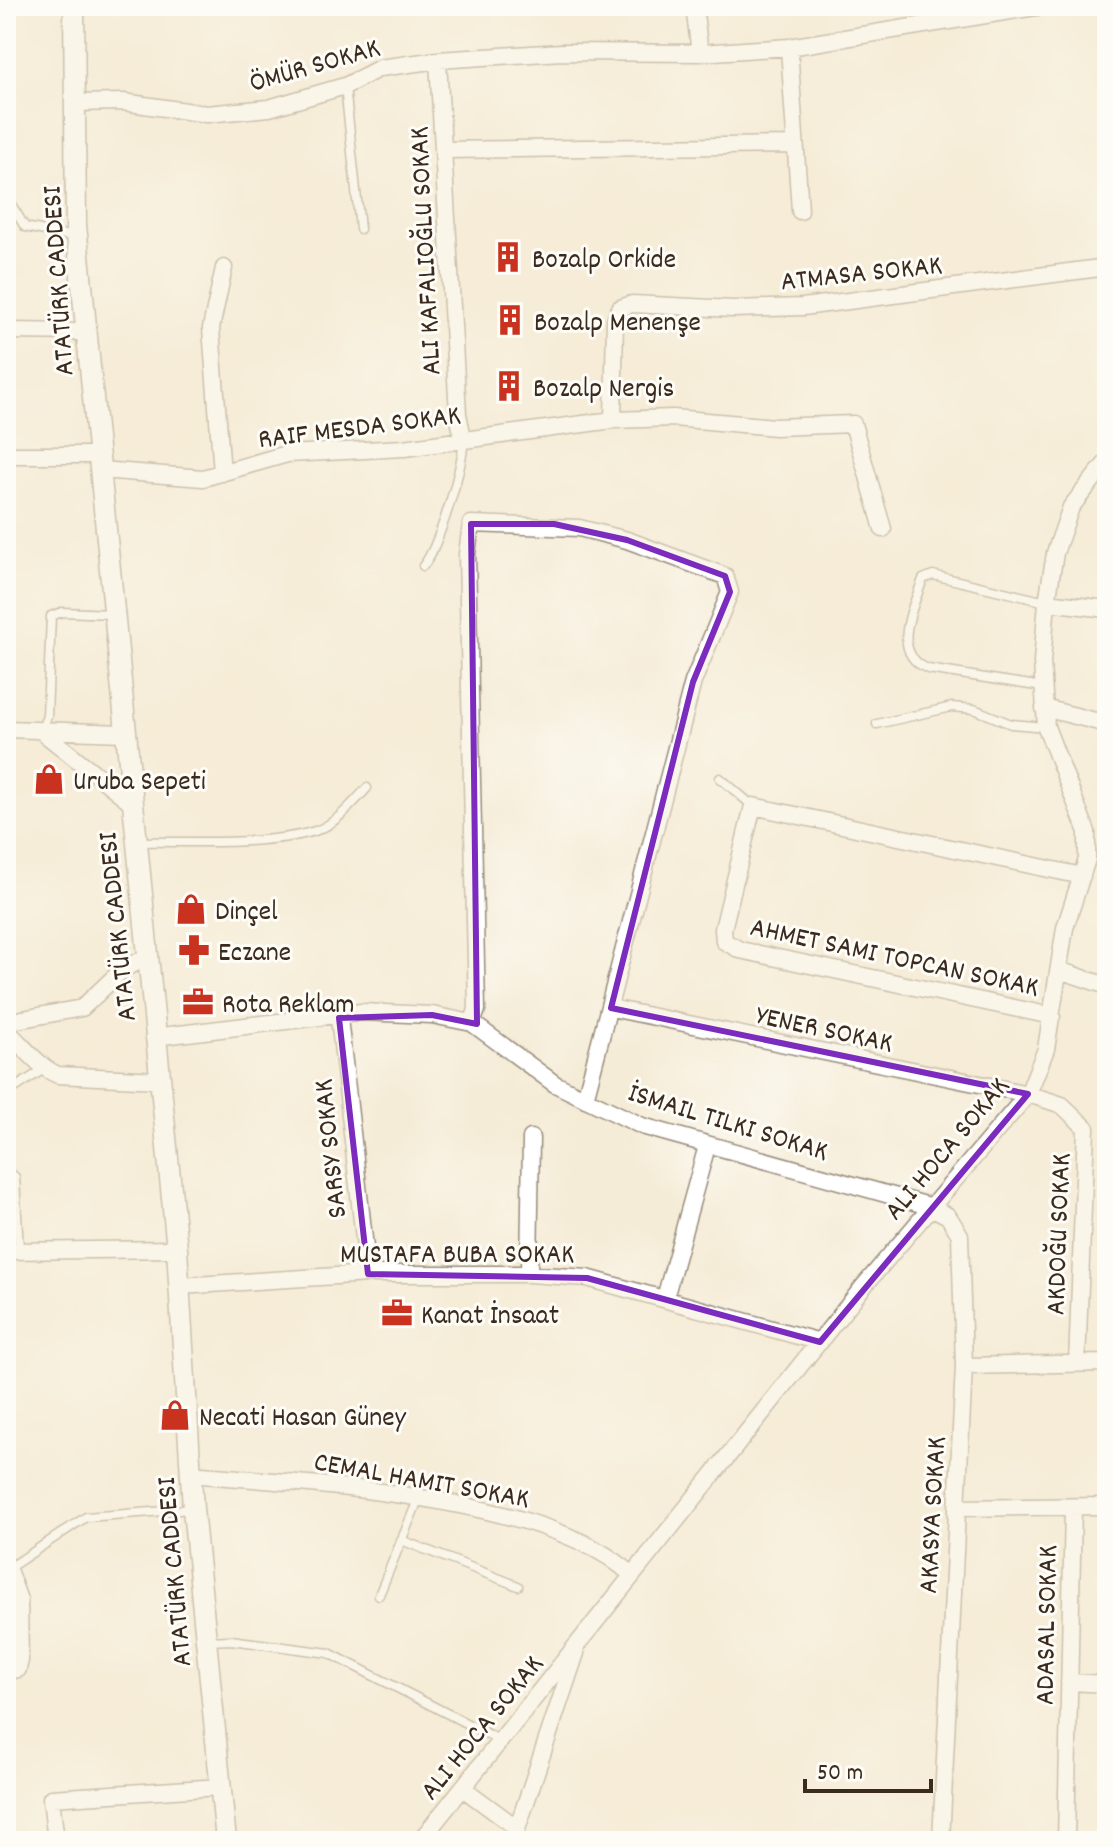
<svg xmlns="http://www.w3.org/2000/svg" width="1113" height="1847" font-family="Dekko,sans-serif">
  <rect width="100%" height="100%" fill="#fdfcf7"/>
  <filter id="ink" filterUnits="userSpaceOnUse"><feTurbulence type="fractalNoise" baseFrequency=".0125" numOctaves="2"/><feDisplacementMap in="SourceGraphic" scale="16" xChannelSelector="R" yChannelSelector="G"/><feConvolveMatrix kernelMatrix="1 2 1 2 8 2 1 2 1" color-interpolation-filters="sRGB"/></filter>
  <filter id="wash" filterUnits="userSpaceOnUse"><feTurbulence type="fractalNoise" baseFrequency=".006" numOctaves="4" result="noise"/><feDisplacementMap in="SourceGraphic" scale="32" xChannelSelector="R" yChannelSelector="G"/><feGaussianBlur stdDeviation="1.8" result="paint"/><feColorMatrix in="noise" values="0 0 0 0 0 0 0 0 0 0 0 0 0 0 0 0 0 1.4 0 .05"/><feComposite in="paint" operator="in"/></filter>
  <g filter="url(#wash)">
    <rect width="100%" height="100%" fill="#f5ecd7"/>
  </g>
  <g filter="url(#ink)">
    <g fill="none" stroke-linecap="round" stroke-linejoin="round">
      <defs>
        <path id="service" d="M 345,86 L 360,229
          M 6,196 L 25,227 L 75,237
          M 423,566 C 438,549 465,461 463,440
          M 1043,687 L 928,669 C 889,653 913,608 923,579 L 933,575 L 1046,602
          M 877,724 L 952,707 L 974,709 L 1011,724 L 1046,727
          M 41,731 L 47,716 L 51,616 L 62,612 L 113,614
          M 720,778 L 753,806
          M 136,842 C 188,841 267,846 315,831 C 336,824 353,803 367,788
          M 6,1094 L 44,1069
          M 6,1169 L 15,1177 L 19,1250
          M 401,1540 L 518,1586
          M 9,1568 L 86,1517 L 192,1509
          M 379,1595 L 418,1500
          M 206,1641 L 231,1640 L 329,1653 L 501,1741"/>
        <path id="minor" d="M 694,6 L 700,53
          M 789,47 L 800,211
          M 438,60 L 458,414 L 463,438
          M 76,103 L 123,102 L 207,114 L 269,108 L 345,86 L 380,68 L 438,60 L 562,52 L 700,53 L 789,47 L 1042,6
          M 443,150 L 795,145
          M 6,331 L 87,332
          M 613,420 L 615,320 L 620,308 L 632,304 L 733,309 L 803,307 L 1107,267
          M 6,455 L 98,455
          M 100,470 L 203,478 L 287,454 L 404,448 L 613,420 L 673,418 L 775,427 L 853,424 L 883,529
          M 222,473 L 211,328 L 224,268
          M 1047,602 L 1107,609
          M 1044,708 L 1107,724
          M 6,729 L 125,733
          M 41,731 L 131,802
          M 1059,970 L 1107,986
          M 611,1008 L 1028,1094 L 1062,1105 L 1086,1128 L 1077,1364
          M 1052,1016 L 740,950 L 724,941 L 723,929 L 753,806 L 1082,876
          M 339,1018 L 368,1274
          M 6,1022 L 82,1008 L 123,969 L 146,958
          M 472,1023 L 477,1010 L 467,554 L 471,524 L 579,528 L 627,540 L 725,576 L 730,592 L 693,682 L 585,1099
          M 6,1030 C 23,1045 38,1067 58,1075 L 159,1080
          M 154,1037 L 361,1012 L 432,1015 L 472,1023 L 555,1084 L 642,1126 L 929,1206 L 948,1216 L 960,1235 L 964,1366 L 941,1841
          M 6,1251 L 177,1249
          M 529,1274 L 531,1138
          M 180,1286 L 368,1274 L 529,1274 L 587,1278 L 820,1342
          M 665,1298 L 707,1146
          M 964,1366 L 1107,1363
          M 190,1474 C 307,1484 547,1495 632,1575
          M 957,1508 L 1107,1506
          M 6,1564 L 19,1600 L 20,1660 L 18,1669 L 6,1672
          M 1069,1682 L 1107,1684
          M 464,1789 L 517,1828
          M 56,1841 L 51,1798 L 220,1787
          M 420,1841 L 863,1287 L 1028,1094 L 1046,1049 L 1065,928 L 1087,859 L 1087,832 L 1046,727 L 1042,662 L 1047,602 L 1055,553 L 1071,507 L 1107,462
          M 513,1841 L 576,1653
          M 1066,1841 L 1073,1507"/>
        <path id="tertiary" d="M 74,6 L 76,225 L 177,1249 L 193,1509 L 226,1841"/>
      </defs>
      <!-- service casing -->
      <use href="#service" stroke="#988b7a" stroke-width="11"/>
      <!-- minor casing -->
      <use href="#minor" stroke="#988b7a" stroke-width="19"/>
      <!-- tertiary casing -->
      <use href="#tertiary" stroke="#988b7a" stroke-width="23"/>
      <!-- service -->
      <use href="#service" stroke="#fff" stroke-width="8"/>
      <!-- minor -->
      <use href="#minor" stroke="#fff" stroke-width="16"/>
      <!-- tertiary -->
      <use href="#tertiary" stroke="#fff" stroke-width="20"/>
    </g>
  </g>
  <!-- marked area -->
  <path d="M0 0H1113V1847H0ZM 471,524 L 554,524 L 627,540 L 725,576 L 730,592 L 693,682 L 611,1008 L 1028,1094 L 820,1342 L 587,1278 L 368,1274 L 339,1018 L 432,1015 L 477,1024 Z" fill="#f5ecd7" fill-opacity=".55" fill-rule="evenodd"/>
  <path fill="none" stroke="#7b2cbf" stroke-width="6" stroke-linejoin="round" d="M 471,524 L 554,524 L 627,540 L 725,576 L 730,592 L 693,682 L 611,1008 L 1028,1094 L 820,1342 L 587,1278 L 368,1274 L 339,1018 L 432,1015 L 477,1024 Z"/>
  <!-- icons -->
  <defs>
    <symbol id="building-bare" viewBox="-9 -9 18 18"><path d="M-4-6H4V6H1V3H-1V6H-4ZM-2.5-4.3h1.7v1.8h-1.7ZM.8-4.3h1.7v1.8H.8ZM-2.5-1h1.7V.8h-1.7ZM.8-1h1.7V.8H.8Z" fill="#c8321e" stroke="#fdfcf7" stroke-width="2.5" paint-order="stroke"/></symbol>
    <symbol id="shop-bare" viewBox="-9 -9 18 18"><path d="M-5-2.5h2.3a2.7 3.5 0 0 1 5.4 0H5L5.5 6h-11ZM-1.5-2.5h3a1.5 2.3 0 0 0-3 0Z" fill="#c8321e" stroke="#fdfcf7" stroke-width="2.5" paint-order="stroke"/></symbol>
    <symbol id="pharmacy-bare" viewBox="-9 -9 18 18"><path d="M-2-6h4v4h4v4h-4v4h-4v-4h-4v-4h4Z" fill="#c8321e" stroke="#fdfcf7" stroke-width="2.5" paint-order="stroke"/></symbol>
    <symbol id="office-bare" viewBox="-9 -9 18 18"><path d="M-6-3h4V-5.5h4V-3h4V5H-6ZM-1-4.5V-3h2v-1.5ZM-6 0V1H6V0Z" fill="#c8321e" stroke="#fdfcf7" stroke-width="2.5" paint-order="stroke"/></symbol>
  </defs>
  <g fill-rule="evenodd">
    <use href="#building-bare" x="486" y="235" width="44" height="44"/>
    <use href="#building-bare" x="488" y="298" width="44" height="44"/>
    <use href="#building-bare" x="487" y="364" width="44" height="44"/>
    <use href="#shop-bare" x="27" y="757" width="44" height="44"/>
    <use href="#shop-bare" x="169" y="887" width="44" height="44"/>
    <use href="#pharmacy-bare" x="172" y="928" width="44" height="44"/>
    <use href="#office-bare" x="176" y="980" width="44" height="44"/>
    <use href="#office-bare" x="375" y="1291" width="44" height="44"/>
    <use href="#shop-bare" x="153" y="1393" width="44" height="44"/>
  </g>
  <g text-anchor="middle" stroke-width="6" stroke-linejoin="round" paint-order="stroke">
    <!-- street labels -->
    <g font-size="28" fill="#3b2a1e" stroke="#fdfcf7">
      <text transform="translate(314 63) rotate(-16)" y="10">ÖMÜR SOKAK</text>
      <text transform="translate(423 251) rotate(-93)" y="10">ALI KAFALIOĞLU SOKAK</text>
      <text transform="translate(861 271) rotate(-6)" y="10">ATMASA SOKAK</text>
      <text transform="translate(56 281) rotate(-94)" y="10">ATATÜRK CADDESI</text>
      <text transform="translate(359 425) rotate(-7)" y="10">RAIF MESDA SOKAK</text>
      <text transform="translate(115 927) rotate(-96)" y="10">ATATÜRK CADDESI</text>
      <text transform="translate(895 955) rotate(12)" y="10">AHMET SAMI TOPCAN SOKAK</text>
      <text transform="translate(825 1027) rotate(12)" y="10">YENER SOKAK</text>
      <text transform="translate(729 1120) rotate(17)" y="10">İSMAIL TILKI SOKAK</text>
      <text transform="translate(945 1147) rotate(-50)" y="10">ALI HOCA SOKAK</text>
      <text transform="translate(328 1149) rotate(-96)" y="10">SARSY SOKAK</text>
      <text transform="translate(1056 1234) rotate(-88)" y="10">AKDOĞU SOKAK</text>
      <text x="457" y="1262">MUSTAFA BUBA SOKAK</text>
      <text transform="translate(422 1478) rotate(10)" y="10">CEMAL HAMIT SOKAK</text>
      <text transform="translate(930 1515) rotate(-87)" y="10">AKASYA SOKAK</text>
      <text transform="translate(172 1572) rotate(-95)" y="10">ATATÜRK CADDESI</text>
      <text transform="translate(1044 1625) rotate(-89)" y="10">ADASAL SOKAK</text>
      <text transform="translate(480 1726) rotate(-51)" y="10">ALI HOCA SOKAK</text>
    </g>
    <!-- poi labels -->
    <g font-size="28" fill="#3b2a1e" stroke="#fdfcf7" text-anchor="start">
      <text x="532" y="267">Bozalp Orkide</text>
      <text x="534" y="330">Bozalp Menenşe</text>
      <text x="533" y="396">Bozalp Nergis</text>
      <text x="73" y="789">Uruba Sepeti</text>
      <text x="215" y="919">Dinçel</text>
      <text x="218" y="960">Eczane</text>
      <text x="222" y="1012">Rota Reklam</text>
      <text x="421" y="1323">Kanat İnsaat</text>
      <text x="199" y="1425">Necati Hasan Güney</text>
    </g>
  </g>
  <!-- margin -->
  <rect width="1113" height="1847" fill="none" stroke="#fdfcf7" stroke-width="32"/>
  <!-- scale -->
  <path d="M805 1779v12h126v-12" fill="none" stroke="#3b2a1e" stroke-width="4"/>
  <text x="817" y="1779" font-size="24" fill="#3b2a1e" stroke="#fdfcf7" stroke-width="6" paint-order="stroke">50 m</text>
</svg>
